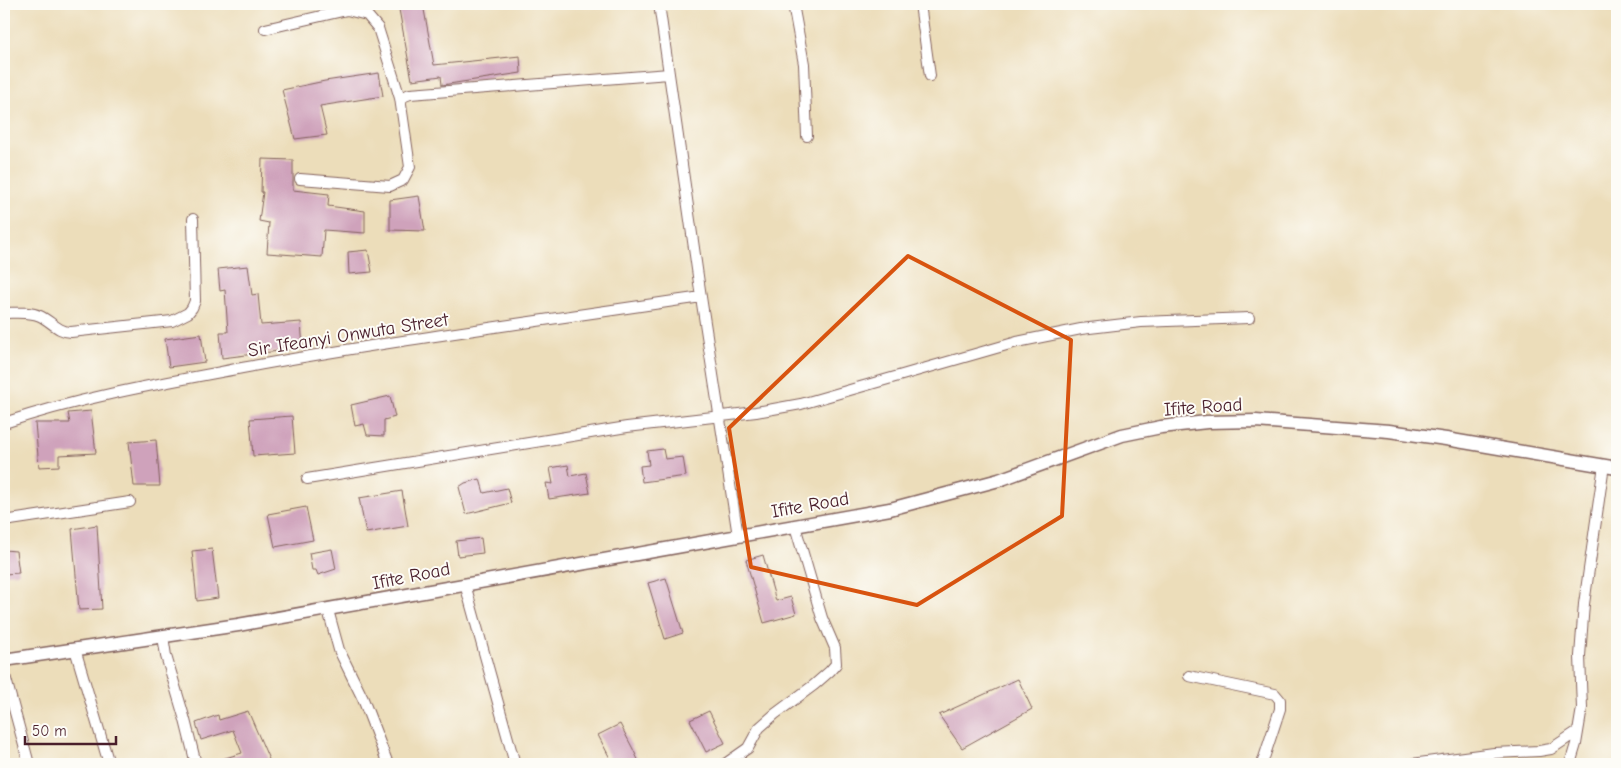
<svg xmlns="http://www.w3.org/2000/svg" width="1621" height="768" font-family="'Comic Neue',sans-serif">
  <rect width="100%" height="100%" fill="#fdfcf7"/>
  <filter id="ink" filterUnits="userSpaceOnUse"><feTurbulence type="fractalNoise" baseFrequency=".02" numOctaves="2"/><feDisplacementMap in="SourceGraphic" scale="10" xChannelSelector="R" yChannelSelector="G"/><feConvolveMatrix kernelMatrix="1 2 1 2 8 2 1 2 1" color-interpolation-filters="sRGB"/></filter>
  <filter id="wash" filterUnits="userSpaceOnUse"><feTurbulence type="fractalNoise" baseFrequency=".0096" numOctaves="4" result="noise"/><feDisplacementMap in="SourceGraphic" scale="20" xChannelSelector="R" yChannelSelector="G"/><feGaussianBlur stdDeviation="1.12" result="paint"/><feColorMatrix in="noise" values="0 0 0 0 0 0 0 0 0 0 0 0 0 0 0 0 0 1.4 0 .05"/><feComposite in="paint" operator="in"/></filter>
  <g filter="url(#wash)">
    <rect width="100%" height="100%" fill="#ecddba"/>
    <g id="blocks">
      <!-- building -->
      <path fill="#cfa2bb" d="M 398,4 L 423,4 L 434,65 L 520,56 L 521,73 L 442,85 L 441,76 L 412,80 Z
        M 379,73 L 383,96 L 320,106 L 327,135 L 295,139 L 282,90 L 325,81 Z
        M 262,159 L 293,160 L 293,190 L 329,194 L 328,206 L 365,211 L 365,233 L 324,230 L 322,257 L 267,253 L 269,223 L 259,221 L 263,192 L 261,192 Z
        M 419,196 L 425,231 L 390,230 L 390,200 Z
        M 368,250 L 372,272 L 349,274 L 348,252 Z
        M 248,266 L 252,295 L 258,294 L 261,325 L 301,322 L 303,348 L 222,358 L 220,332 L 228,332 L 225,290 L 220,291 L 218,269 Z
        M 201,334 L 205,362 L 169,367 L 165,339 Z
        M 390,396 L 395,417 L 384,420 L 384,436 L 367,435 L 364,424 L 355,426 L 351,405 Z
        M 91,411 L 96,453 L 59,455 L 59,466 L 39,467 L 35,423 L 70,423 L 68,413 Z
        M 292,416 L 295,453 L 253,456 L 250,419 Z
        M 156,440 L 160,486 L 134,486 L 129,442 Z
        M 663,449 L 665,459 L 683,457 L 686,476 L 642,482 L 640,466 L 649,465 L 647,451 Z
        M 568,465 L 570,476 L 586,473 L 590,493 L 549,499 L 546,483 L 553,484 L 550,468 Z
        M 480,479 L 484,493 L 507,488 L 511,503 L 466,514 L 459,487 L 465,483 Z
        M 402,491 L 408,526 L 366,533 L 359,498 Z
        M 306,507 L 313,540 L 275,547 L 268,514 Z
        M 97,525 L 102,609 L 79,610 L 72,529 Z
        M 481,538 L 483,553 L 458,556 L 456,541 Z
        M 212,549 L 218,598 L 197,601 L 192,551 Z
        M 332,549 L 336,569 L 318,575 L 316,570 L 312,570 L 309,553 Z
        M 4,550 L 16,551 L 19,573 L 4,574 Z
        M 763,555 L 776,601 L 791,597 L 796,614 L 764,623 L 746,560 Z
        M 666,578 L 683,633 L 665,639 L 648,583 Z
        M 1018,679 L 1032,709 L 962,748 L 939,715 Z
        M 248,711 L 271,764 L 213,764 L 212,762 L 242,753 L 233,730 L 201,740 L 196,723 L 218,715 L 219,720 Z
        M 709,711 L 725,743 L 706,752 L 690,720 Z
        M 620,724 L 633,749 L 640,764 L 613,764 L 598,735 Z"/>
    </g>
  </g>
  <g filter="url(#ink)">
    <use href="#blocks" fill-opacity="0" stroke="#83625d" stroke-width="1"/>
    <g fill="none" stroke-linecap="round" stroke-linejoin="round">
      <defs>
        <path id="minor" d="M 659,4 L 701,297 L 738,536
          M 793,4 L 804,64 L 807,136
          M 920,4 L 930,76
          M 265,29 L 347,10 L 367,15 L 378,28 L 400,98
          M 300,179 L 390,186 L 403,180 L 410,167 L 400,98 L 410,94 L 669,74
          M 4,313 C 15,313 29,311 40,316 C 51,321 58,332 71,332 L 172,321 L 188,313 L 192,308 L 195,301 L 193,219
          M 4,423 C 81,397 162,383 242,368 C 394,340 548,320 701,297
          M 307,479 L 627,427 L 756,412 L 801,404 L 1017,342 L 1081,329 L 1141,322 L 1249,318
          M 4,521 L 130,502
          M 465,584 L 515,764
          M 328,610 L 339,650 L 363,699 L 388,764
          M 163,636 L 166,656 L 185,720 L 196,764
          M 75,649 L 109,764
          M 4,672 L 29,764
          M 1189,676 L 1275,694 L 1280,700 L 1280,709 L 1262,764
          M 725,764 L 748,748 L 759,728 L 775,714 L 814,685 L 830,671 L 836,664 L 835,648 L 822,618 L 795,526
          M 1412,764 L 1494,753 L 1539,751 L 1551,749 L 1578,731
          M 1570,764 L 1576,744 L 1582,708 L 1580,656 L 1584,604 L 1604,465"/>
        <path id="tertiary" d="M 4,660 L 238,625 L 890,509 L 999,480 L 1122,435 L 1161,427 L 1207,422 L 1256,421 L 1389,431 L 1446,439 L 1617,468"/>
      </defs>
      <!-- minor casing -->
      <use href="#minor" stroke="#83625d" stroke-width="12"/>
      <!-- tertiary casing -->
      <use href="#tertiary" stroke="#83625d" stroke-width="15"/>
      <!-- minor -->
      <use href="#minor" stroke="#fff" stroke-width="10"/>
      <!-- tertiary -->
      <use href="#tertiary" stroke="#fff" stroke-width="12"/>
    </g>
  </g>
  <!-- marked area -->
  <path fill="none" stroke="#d8530f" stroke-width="4" stroke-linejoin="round" d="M 908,256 L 1071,340 L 1062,516 L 917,605 L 751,567 L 729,428 Z"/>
  <g text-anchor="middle" stroke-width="4" stroke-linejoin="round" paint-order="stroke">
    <!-- street labels -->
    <g font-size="19" fill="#4a1f2b" stroke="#fdfcf7">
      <text transform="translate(348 334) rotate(-9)" y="7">Sir Ifeanyi Onwuta Street</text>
      <text transform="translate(1203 406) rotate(-4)" y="7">Ifite Road</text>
      <text transform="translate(810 504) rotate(-10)" y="7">Ifite Road</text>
      <text transform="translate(411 575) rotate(-11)" y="7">Ifite Road</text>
    </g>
  </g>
  <!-- margin -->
  <rect width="1621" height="768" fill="none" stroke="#fdfcf7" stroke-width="20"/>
  <!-- scale -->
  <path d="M25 736v8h91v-8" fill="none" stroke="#4a1f2b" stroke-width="2.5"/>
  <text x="32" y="736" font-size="15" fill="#4a1f2b" stroke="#fdfcf7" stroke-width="4" paint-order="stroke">50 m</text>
</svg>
